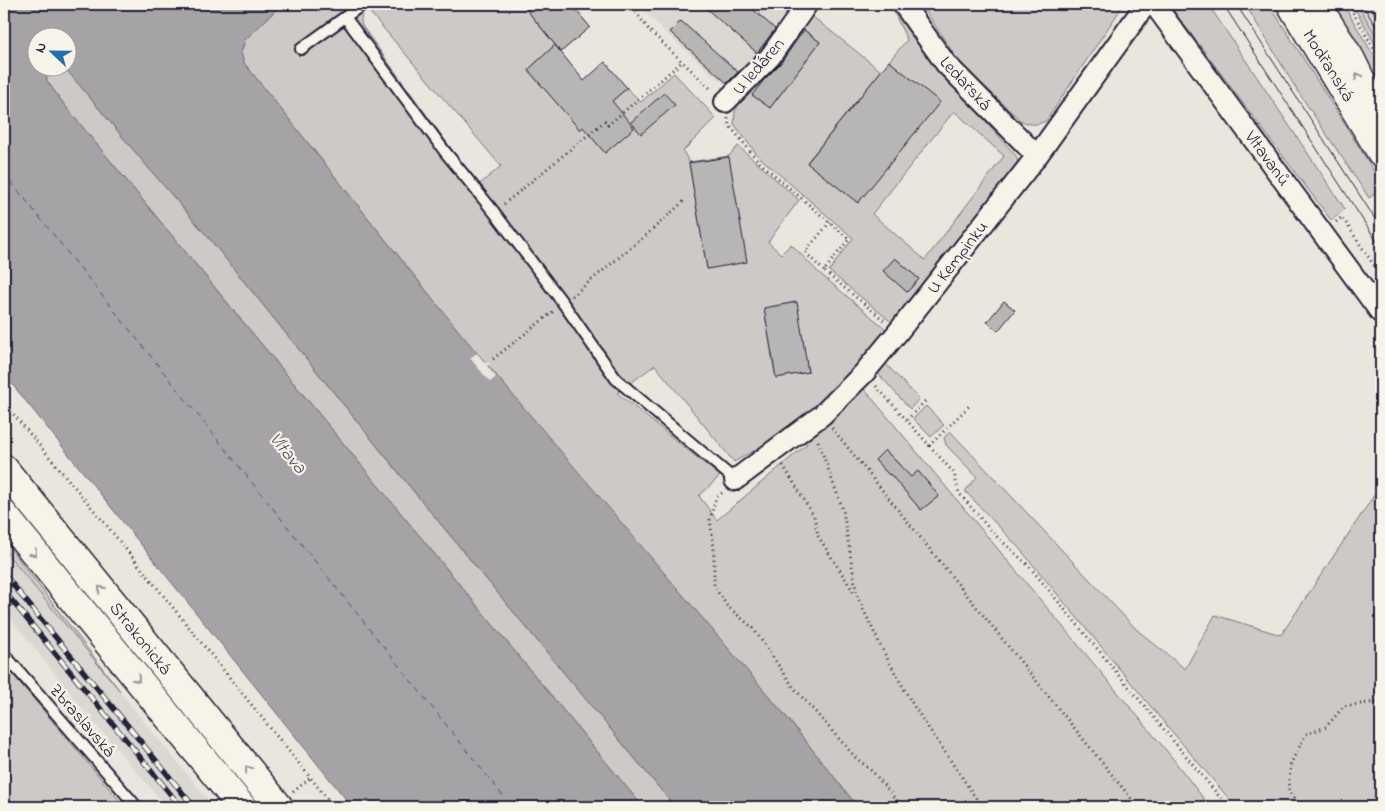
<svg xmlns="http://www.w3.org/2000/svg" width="1385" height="811" font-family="'Indie Flower',sans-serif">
  <rect width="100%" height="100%" fill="#eae6de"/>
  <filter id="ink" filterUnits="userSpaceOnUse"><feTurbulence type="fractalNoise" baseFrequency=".02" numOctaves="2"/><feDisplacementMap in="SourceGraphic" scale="10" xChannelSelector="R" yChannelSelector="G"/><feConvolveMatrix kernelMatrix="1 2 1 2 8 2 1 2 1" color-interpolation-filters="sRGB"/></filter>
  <g filter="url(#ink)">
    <!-- built -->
    <path fill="#dbd8d2" d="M 638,4 L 800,4 L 739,81 L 726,86 L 668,35 Z
      M 1357,4 L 1381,4 L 1381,43 L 1360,9 Z
      M 4,550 L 120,692 L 214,807 L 167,807 L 89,717 L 4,610 Z"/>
    <!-- green -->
    <path fill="#cdc9c6" stroke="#787680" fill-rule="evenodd" d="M 282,4 L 522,4 L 555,45 L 528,70 L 580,129 L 627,88 L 641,102 L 674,73 L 716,118 L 683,151 L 689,162 L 729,156 L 738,146 L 799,200 L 768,242 L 781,254 L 791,244 L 817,271 L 887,330 L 850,372 L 1170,755 L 1210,807 L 858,807 L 784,714 L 485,364 L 244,63 L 241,53 L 245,40 ZM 367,9 L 501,166 L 480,184 L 452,150 L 362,26 C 360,19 361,14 367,9 ZM 728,157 L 744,250 L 707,268 L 689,163 ZM 796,302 L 808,372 L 776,378 L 764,308 ZM 655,365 L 734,462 L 793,428 L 807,444 L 717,520 L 699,496 L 720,476 L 617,393 ZM 885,450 L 900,465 L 889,475 L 875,460 ZM 918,471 L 938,496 L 921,510 L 901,486 Z
      M 890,4 L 896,4 L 911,34 L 1016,156 L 1018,162 L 1017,168 L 895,325 L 829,271 L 853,238 L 758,156 L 734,124 L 735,111 L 744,95 L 808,13 L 881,71 L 807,162 L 858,203 L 939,102 L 889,61 L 907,40 ZM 803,29 L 820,42 L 770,108 L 753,95 ZM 954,111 L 1004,156 L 925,260 L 872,214 ZM 895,258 L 919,279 L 907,292 L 884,271 Z
      M 921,4 L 1124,4 L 1046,121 C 1035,126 1030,125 1020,120 L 959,62 Z
      M 1173,4 L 1208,4 L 1345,209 L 1331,220 L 1176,14 L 1173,10 Z
      M 1245,4 L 1269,4 L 1381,182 L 1381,189 L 1369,198 L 1297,90 Z
      M 1331,4 L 1343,4 L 1381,68 L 1381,92 Z
      M 1352,4 L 1357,4 L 1381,43 L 1381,54 Z
      M 1369,4 L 1381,4 L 1381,25 Z
      M 45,68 L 65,68 L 146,165 L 208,237 L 415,493 L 675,807 L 643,807 L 66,107 L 47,81 Z
      M 883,361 L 919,399 L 910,409 L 875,370 Z
      M 926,406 L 944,425 L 931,437 L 913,419 Z
      M 950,431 L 1136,629 L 1185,669 L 1215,615 L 1281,635 L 1381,485 L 1381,807 L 1236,807 L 1157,714 L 1019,548 L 965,491 L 977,477 L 946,445 L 944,438 Z
      M 4,540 L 120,691 L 4,550 Z
      M 4,664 L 125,807 L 4,807 Z"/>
    <!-- water -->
    <path fill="#a6a3a6" stroke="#716f7b" d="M 4,4 L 282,4 L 245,40 L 241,53 L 244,63 L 457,329 L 784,714 L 858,807 L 675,807 L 415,493 L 208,237 L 146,165 L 65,68 L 68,68 L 68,38 L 38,38 L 38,68 L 45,68 L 47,81 L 66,107 L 643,807 L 352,807 L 4,374 Z"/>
    <!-- pier -->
    <path fill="#eae6de" d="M 477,353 L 485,363 L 488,362 L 490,364 L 487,366 L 496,377 L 490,382 L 470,358 Z"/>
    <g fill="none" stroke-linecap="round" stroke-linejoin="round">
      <!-- ferry -->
      <path stroke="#504f60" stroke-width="1" stroke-dasharray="6 5" stroke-linecap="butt" d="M 4,173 L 512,807"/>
    </g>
    <!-- building -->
    <path fill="#b8b6b5" stroke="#22223b" d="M 522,4 L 571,4 L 590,27 L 561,52 Z
      M 701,4 L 747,4 L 775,29 L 757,53 Z
      M 681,21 L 738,72 L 727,83 L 670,32 Z
      M 804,30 L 820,42 L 770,108 L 752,95 L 764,80 L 780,64 Z
      M 555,45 L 584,81 L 605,62 L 627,88 L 612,101 L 634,128 L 605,153 L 583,127 L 580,130 L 528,70 Z
      M 889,61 L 940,102 L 858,203 L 807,163 Z
      M 664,93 L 675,105 L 641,134 L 631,122 Z
      M 729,157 L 747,262 L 707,269 L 689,163 Z
      M 895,258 L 919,279 L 907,292 L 883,271 Z
      M 1004,301 L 1015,310 L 998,331 L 987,322 Z
      M 797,302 L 808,372 L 776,378 L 764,308 Z
      M 885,450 L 911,477 L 918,471 L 939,496 L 921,510 L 890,474 L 889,475 L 875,460 Z"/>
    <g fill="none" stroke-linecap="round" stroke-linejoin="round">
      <defs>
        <path id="lane" d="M 345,17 L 446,153 L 494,212 L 563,303 L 616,379 L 735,480
          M 301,49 L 363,4
          M 4,654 L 137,807"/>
        <path id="street" d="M 903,4 L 946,64 L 1037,156
          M 1154,4 L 1381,313
          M 725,102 L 770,57 L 807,4
          M 735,480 L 822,415 L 864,373 L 898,332 L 1037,156 L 1146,4"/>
        <path id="secondary" d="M 1291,4 L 1381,152
          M 1316,4 L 1350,58 L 1376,111"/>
        <path id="primary" d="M 4,469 L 279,807
          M 4,515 L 242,807"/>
      </defs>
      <!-- lane casing -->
      <use href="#lane" stroke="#22223b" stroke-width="14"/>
      <!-- street casing -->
      <use href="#street" stroke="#22223b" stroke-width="24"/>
      <!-- secondary casing -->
      <use href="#secondary" stroke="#22223b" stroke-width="31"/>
      <!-- primary casing -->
      <use href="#primary" stroke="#22223b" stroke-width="31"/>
      <!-- path -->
      <path stroke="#22223b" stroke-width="3" stroke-dasharray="1 4" stroke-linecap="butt" d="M 630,4 L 649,30 L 712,90
        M 1348,4 L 1381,61
        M 728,118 L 729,125 L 759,162 L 849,239 L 824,271 L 885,321
        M 504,204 L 605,121 L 608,125 L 682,62
        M 1336,222 L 1342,217 L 1381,276
        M 824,271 L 805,252 L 830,222
        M 572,296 L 651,231 L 684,201
        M 493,359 L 554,311
        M 876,386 L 954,473 L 959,493 L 993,533 L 1028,565 L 1228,807
        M 4,403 L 108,527 L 334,807
        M 907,420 L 926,400
        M 832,428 L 1138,807
        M 818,441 L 843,510 L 857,596 L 882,649 L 913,705 L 982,807
        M 929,446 L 970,405
        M 783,465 L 814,516 L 818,536 L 855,594
        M 722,493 L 716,497 L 710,520 L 714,548 L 714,586 L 727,606 L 753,628 L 794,688 L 856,758 L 873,772 L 902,807
        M 1381,671 C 1376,682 1375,697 1381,708
        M 293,792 L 310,778
        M 1299,807 L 1288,789 L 1291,763 L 1306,734 L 1326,727 L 1344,706 L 1377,702
        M 1372,807 L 1381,790"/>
      <!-- lane -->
      <use href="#lane" stroke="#f7f3e8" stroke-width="10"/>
      <!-- street -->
      <use href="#street" stroke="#f7f3e8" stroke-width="20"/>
      <!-- secondary -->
      <use href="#secondary" stroke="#f7f3e8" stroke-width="28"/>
      <!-- primary -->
      <use href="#primary" stroke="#f7f3e8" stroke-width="28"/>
      <!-- tram -->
      <path stroke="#22223b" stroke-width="1" d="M 1223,4 L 1381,248
        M 1236,4 L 1381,228
        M 1362,4 L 1381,35"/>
      <defs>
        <path id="rail" d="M 4,574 L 194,807
          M 4,591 L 181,807"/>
      </defs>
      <!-- rail casing -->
      <use href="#rail" stroke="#22223b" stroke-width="5.5"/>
      <!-- rail -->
      <use href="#rail" stroke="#f7f3e8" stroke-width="4" stroke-dasharray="11" stroke-linecap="butt"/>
    </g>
    <!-- one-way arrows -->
    <defs><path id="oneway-chevron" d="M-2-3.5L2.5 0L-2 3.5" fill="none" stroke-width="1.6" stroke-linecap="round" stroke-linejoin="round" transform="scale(1.25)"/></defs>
    <g stroke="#97959a">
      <use href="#oneway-chevron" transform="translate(1358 76) rotate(-117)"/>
      <use href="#oneway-chevron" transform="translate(34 553) rotate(51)"/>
      <use href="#oneway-chevron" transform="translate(101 589) rotate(-129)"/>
      <use href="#oneway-chevron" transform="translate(137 679) rotate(51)"/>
      <use href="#oneway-chevron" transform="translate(248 769) rotate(-129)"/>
    </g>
  </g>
  <g text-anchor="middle" stroke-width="4.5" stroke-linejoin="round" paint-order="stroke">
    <!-- street labels -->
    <g font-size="18" fill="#22223b" stroke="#f7f3e8">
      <text transform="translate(1329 65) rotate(58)" y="6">Modřanská</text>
      <text transform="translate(758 66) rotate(-49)" y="6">U ledáren</text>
      <text transform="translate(966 83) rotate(47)" y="6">Ledařská</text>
      <text transform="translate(1268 158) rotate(54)" y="6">Vltavanů</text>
      <text transform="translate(957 257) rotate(-52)" y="6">U Kempinku</text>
      <text transform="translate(141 638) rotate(51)" y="6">Strakonická</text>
      <text transform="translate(83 720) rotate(49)" y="6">Zbraslavská</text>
    </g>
    <!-- water labels -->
    <g font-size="19" font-style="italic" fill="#504f60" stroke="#f7f3e8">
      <text transform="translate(289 452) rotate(51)" y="7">Vltava</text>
    </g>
  </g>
  <!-- margin -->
  <rect width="1385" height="811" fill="none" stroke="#f7f3e8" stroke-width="20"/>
  <rect x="10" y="10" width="1365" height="791" fill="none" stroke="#22223b" stroke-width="2" filter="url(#ink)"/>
  <!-- north arrow -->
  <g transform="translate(52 52) rotate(292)"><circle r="24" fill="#f7f3e8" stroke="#a29fa3"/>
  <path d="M0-4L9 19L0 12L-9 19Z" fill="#1f6fb2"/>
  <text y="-8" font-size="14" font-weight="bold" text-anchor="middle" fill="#22223b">N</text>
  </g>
</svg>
